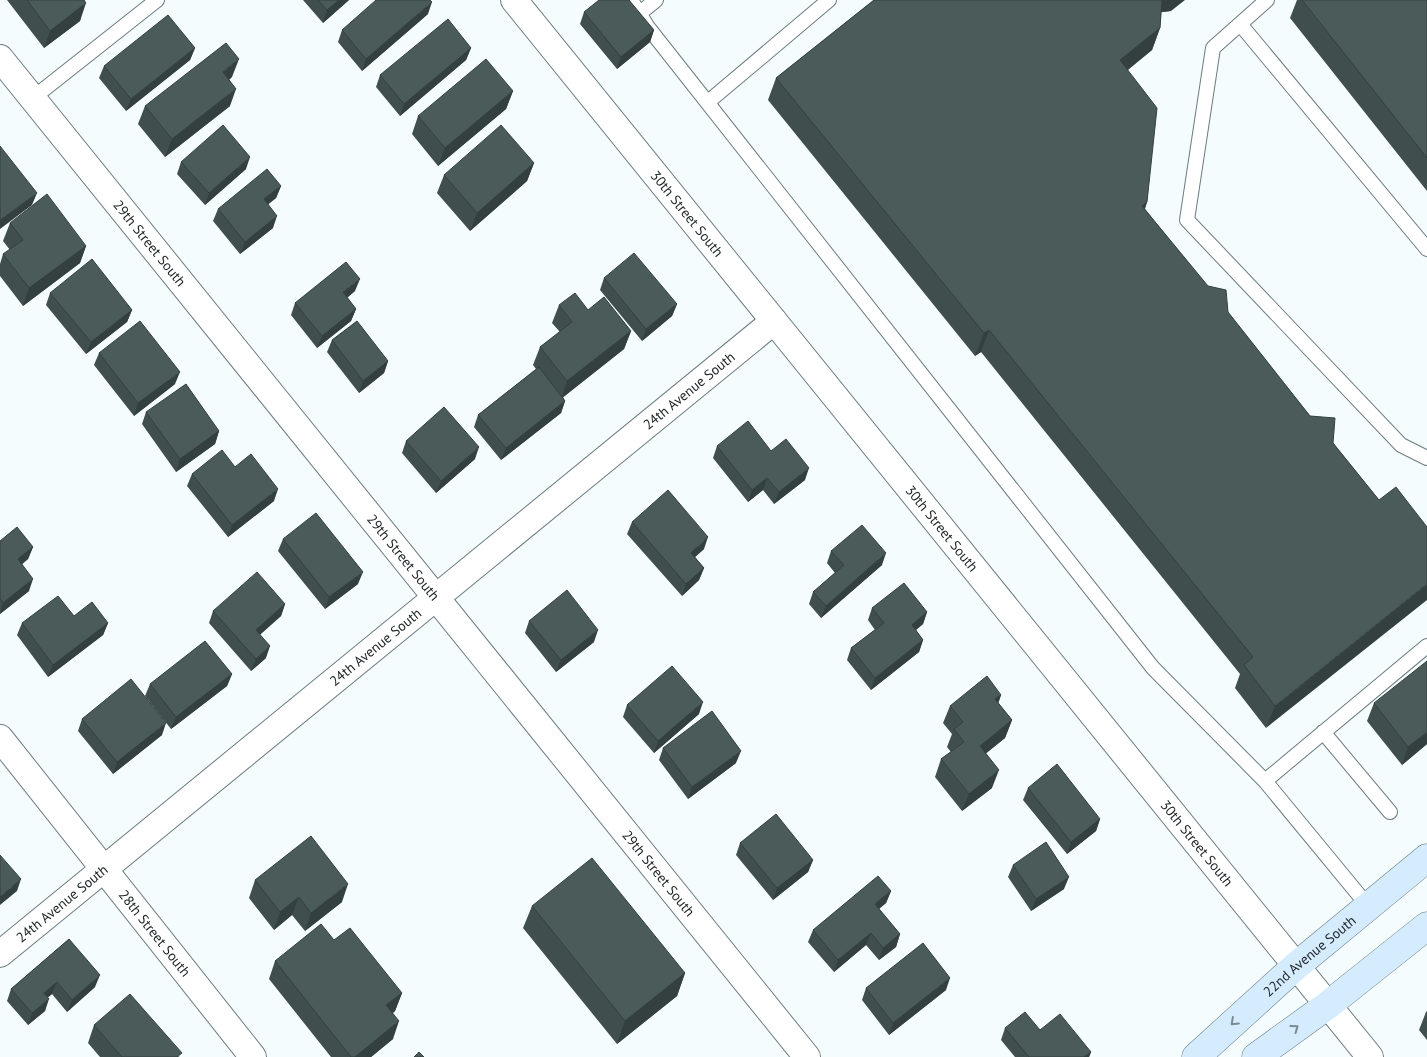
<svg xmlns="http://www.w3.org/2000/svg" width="1427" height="1057" font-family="'PT Sans',sans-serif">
  <rect width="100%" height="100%" fill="#f4fcfe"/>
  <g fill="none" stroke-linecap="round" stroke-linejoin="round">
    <defs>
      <path id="service" d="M 631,0 L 647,26 L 1153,668 L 1265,781 L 1427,646
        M 1267,0 L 1213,48 L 1187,220 L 1401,445 L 1427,458
        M 640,13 L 656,0
        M 1240,24 L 1427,249
        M 33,98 L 157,0
        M 708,102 L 829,0
        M 1323,732 L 1390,812
        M 1265,781 L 1368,906"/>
      <g id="minor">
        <path id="s1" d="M 514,0 L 1370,1057"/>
        <path id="s2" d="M 0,58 L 807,1057"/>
        <path id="s3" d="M 0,738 L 253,1057"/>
        <path id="s4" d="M 0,954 L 774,321"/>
      </g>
      <g id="secondary">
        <path id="s5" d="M 1196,1057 L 1296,966 L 1427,858"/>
        <path d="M 1256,1057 L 1328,1005 L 1427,926"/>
      </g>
    </defs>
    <!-- service casing -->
    <use href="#service" stroke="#6c7c81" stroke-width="16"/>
    <!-- minor casing -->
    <use href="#minor" stroke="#6c7c81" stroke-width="28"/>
    <!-- secondary casing -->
    <use href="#secondary" stroke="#6c7c81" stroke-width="29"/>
    <!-- service -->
    <use href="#service" stroke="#fff" stroke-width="14"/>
    <!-- minor -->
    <use href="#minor" stroke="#fff" stroke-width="26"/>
    <!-- secondary -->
    <use href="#secondary" stroke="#d5ecfe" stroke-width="28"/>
  </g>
  <!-- wall -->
  <path fill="#404e4d" d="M 7,0 L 84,0 L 80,21 L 44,48 Z
    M 303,0 L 349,0 L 323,23 Z
    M 874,0 L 1171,11 L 1161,12 L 1160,28 L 1152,50 L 1128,70 L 1147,202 L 1145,209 L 1310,416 L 1333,443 L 1379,500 L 1266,728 L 1235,688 L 1240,674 L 981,352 L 975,356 L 768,100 L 776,78 Z
    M 1297,0 L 1427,0 L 1427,191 L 1290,18 Z
    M 584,12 L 654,30 L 650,42 L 617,69 L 580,24 Z
    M 428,14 L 362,71 L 338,42 L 342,30 Z
    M 195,48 L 190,60 L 126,111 L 99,78 L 104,66 Z
    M 471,48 L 466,60 L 400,116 L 376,87 L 380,75 Z
    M 232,77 L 229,80 L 230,106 L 165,157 L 138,124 L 145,106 Z
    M 513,91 L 506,109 L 438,166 L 412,134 L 418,116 Z
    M 181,162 L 246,169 L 205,205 L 177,174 Z
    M 534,163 L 527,181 L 470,231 L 437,193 L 444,175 Z
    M 281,186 L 276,198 L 268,204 L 273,228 L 240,254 L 213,221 L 218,209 Z
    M 10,223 L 86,246 L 80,263 L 23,306 L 0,276 L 0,264 L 3,254 L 10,250 L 3,241 Z
    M 604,278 L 677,304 L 672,316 L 642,341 L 600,290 Z
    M 355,291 L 347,298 L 356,309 L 351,321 L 317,348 L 291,315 L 295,303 Z
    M 50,293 L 132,310 L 127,322 L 86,354 L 46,305 Z
    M 559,305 L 588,310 L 631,331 L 624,349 L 563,397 L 565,401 L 561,413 L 501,460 L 474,427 L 478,415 L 536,369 L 533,365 L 540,347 L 560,332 L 552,323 Z
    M 332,340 L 388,361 L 384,373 L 359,393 L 327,352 Z
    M 99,353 L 175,384 L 134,416 L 94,365 Z
    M 146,412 L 219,431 L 215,444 L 176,472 L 142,424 Z
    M 406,441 L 475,459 L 436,493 L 402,453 Z
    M 717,446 L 771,451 L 805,480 L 774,504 L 763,490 L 748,502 L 713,458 Z
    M 235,467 L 274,501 L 228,537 L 187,486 L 192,474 Z
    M 632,522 L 704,549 L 695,557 L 704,568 L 699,580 L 682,596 L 627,534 Z
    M 283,539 L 358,584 L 325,609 L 278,551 Z
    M 0,541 L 33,547 L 28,559 L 22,564 L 29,591 L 0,614 Z
    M 831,551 L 882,565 L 821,618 L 809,604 L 813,592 L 835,573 L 827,563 Z
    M 285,604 L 281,616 L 260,634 L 266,658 L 251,671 L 209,623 L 213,611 Z
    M 872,608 L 927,612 L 923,624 L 916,630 L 923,640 L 919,652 L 871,690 L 847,660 L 851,648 L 875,630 L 868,620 Z
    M 74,616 L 108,623 L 103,635 L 48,677 L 17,635 L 22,623 Z
    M 529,621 L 594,642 L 556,672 L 525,633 Z
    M 232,674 L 227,686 L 171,729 L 145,696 L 150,684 Z
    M 1001,695 L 998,703 L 1012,720 L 1005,738 L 986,753 L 992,788 L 962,811 L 935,777 L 941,759 L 951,752 L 947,747 L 952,734 L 943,723 L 950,706 Z
    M 1374,703 L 1427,744 L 1402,765 L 1367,721 Z
    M 627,705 L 699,714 L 654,753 L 623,717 Z
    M 82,719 L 162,735 L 113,774 L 78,731 Z
    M 663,748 L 736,763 L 688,799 L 659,760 Z
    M 1028,788 L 1100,819 L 1096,831 L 1067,854 L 1023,800 Z
    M 740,843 L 813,860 L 808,872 L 773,900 L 736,855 Z
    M 1013,865 L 1064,889 L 1031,911 L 1008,877 Z
    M 255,880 L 342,902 L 305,931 L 292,915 L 274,930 L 249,898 Z
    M 891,891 L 886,903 L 879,909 L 900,934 L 896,947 L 879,960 L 866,945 L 834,972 L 808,942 L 813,930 Z
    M 532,906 L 685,973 L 677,996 L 617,1044 L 523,928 Z
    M 69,939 L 95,987 L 67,1012 L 52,994 L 48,997 L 45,1011 L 28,1025 L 7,1001 L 11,989 Z
    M 334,940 L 402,993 L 395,1011 L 393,1013 L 393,1039 L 371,1057 L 331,1057 L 269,979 L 275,961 Z
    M 866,988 L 946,990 L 889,1035 L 862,1000 Z
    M 1427,1011 L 1427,1040 L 1419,1030 L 1426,1012 Z
    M 94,1025 L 180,1057 L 100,1057 L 88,1043 Z
    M 1005,1028 L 1040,1030 L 1091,1052 L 1089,1057 L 1015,1057 L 1001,1040 Z"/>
  <!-- shaded-wall -->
  <path fill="#34403f" d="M 339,0 L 349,0 L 323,23 L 327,10 Z
    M 1159,0 L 1185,0 L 1171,11 L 1155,13 Z
    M 432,2 L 428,14 L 362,71 L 366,59 Z
    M 86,3 L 80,21 L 44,48 L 50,31 Z
    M 1160,28 L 1152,50 L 1112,82 L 1120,60 Z
    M 654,30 L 650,42 L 617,69 L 621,57 Z
    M 195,48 L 190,60 L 126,111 L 131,99 Z
    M 471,48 L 466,60 L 400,116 L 404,104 Z
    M 239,59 L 232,77 L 216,90 L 223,72 Z
    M 236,89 L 230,106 L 165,157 L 172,139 Z
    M 513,91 L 506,109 L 438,166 L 445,148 Z
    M 250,157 L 246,169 L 205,205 L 209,193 Z
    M 534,163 L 527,181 L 470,231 L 477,213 Z
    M 281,186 L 276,198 L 260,211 L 264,199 Z
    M 37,193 L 32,205 L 0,229 L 0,220 Z
    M 1147,202 L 1139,225 L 1142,206 Z
    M 277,216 L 273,228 L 240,254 L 245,242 Z
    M 86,246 L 80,263 L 23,306 L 29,288 Z
    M 360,279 L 355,291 L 339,304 L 343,292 Z
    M 677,304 L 672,316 L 642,341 L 646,329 Z
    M 356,309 L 351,321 L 317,348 L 322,336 Z
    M 132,310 L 127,322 L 86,354 L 91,342 Z
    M 989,330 L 981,352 L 975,356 L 984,333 Z
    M 631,331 L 624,349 L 561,399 L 567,381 Z
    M 388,361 L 384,373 L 359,393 L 363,381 Z
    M 180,372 L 175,384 L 134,416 L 138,403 Z
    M 565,401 L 561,413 L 501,460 L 506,448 Z
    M 219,431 L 215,444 L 176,472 L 180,459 Z
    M 479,447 L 475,459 L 436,493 L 441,481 Z
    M 809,468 L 805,480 L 774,504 L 779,492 Z
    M 767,478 L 763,490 L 748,502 L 752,490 Z
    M 278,489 L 274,501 L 228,537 L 232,525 Z
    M 708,537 L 704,549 L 686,565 L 691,553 Z
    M 33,547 L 28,559 L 14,571 L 18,559 Z
    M 886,553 L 882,565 L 821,618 L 826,606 Z
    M 704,568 L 699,580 L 682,596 L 686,584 Z
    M 363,572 L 358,584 L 325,609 L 329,597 Z
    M 33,579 L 29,591 L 0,614 L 3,603 Z
    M 1427,584 L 1427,600 L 1266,728 L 1275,706 Z
    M 285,604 L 281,616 L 252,642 L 256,630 Z
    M 927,612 L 923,624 L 907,637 L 912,625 Z
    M 108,623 L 103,635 L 48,677 L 53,665 Z
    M 598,630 L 594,642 L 556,672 L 561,660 Z
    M 923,640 L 919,652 L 871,690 L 875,678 Z
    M 270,646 L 266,658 L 251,671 L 256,659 Z
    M 232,674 L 227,686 L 171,729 L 176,717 Z
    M 1001,695 L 995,713 L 995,699 Z
    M 703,702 L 699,714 L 654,753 L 658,741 Z
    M 1012,720 L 1005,738 L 973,764 L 980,746 Z
    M 166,723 L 162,735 L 113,774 L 117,762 Z
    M 1427,732 L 1427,744 L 1402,765 L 1408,747 Z
    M 741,751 L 736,763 L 688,799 L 692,787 Z
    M 999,770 L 992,788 L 962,811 L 969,794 Z
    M 1100,819 L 1096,831 L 1067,854 L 1071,842 Z
    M 813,860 L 808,872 L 773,900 L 777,888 Z
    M 1069,877 L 1064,889 L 1031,911 L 1036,899 Z
    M 21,879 L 17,891 L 0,905 L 0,897 Z
    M 348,884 L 342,902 L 305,931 L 311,913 Z
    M 891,891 L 886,903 L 870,916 L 875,904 Z
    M 299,897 L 292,915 L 274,930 L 280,912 Z
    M 871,933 L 866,945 L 834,972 L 838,960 Z
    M 900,934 L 896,947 L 879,960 L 883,948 Z
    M 685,973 L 677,996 L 617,1044 L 625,1021 Z
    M 100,975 L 95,987 L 67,1012 L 72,1000 Z
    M 950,978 L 946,990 L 889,1035 L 893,1023 Z
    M 57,982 L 52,994 L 39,1005 L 44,993 Z
    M 402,993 L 395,1011 L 380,1023 L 386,1005 Z
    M 49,999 L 45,1011 L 28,1025 L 32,1013 Z
    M 399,1021 L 393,1039 L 371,1057 L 355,1057 Z
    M 1091,1052 L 1089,1057 L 1084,1057 Z"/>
  <!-- building -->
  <path fill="#4a5b5a" stroke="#34403f" d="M 27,0 L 84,0 L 86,3 L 50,31 Z
    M 318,0 L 339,0 L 327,10 Z
    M 376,0 L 430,0 L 432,2 L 366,59 L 342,30 Z
    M 599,0 L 629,0 L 654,30 L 621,57 L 584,12 Z
    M 874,0 L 1162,0 L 1160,28 L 1120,60 L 1157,108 L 1147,202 L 1142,206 L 1208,286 L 1226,290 L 1228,312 L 1310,416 L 1335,418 L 1333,443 L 1379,500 L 1396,487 L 1427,527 L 1427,584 L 1275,706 L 1244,665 L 1253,657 L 989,330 L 984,333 L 776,78 Z
    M 1302,0 L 1427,0 L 1427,158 Z
    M 168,15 L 195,48 L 131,99 L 104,66 Z
    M 448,19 L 471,48 L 404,104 L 380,75 Z
    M 226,43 L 239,59 L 223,72 L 236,89 L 172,139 L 145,106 Z
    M 486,59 L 513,91 L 445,148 L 418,116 Z
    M 223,125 L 250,157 L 209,193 L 181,162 Z
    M 501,125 L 534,163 L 477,213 L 444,175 Z
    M 0,146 L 37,193 L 0,220 Z
    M 267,169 L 281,186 L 264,199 L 277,216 L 245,242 L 218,209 Z
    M 47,194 L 86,246 L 29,288 L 3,254 L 23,240 L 10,223 Z
    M 634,253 L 677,304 L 646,329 L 604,278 Z
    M 92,259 L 132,310 L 91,342 L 50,293 Z
    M 346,262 L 360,279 L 343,292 L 356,309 L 322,336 L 295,303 Z
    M 575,293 L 588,310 L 604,297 L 631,331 L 567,381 L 540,347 L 572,322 L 559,305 Z
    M 140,321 L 180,372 L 138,403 L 99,353 Z
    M 357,321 L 388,361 L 363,381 L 332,340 Z
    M 539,367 L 565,401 L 506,448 L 478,415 Z
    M 186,384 L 219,431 L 180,459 L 146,412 Z
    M 444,407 L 479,447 L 441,481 L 406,441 Z
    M 748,421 L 771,451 L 786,439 L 809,468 L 779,492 L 767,478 L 752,490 L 717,446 Z
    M 222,450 L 235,467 L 251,454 L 278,489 L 232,525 L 192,474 Z
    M 668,490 L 708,537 L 691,553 L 704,568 L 686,584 L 632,522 Z
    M 316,513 L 363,572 L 329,597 L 283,539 Z
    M 862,525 L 886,553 L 826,606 L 813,592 L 844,565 L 831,551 Z
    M 17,527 L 33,547 L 18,559 L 33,579 L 3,603 L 0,598 L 0,541 Z
    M 257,572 L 285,604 L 256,630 L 270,646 L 256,659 L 213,611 Z
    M 904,583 L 927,612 L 912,625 L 923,640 L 875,678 L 851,648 L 884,623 L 872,608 Z
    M 567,590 L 598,630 L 561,660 L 529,621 Z
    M 58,596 L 74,616 L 92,602 L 108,623 L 53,665 L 22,623 Z
    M 205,641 L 232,674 L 176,717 L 150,684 Z
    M 1427,661 L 1427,732 L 1408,747 L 1374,703 Z
    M 672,666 L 703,702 L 658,741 L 627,705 Z
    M 987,676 L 1001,695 L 995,699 L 1012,720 L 980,746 L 999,770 L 969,794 L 941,759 L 964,742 L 954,729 L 963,722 L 950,706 Z
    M 131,679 L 166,723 L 117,762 L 82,719 Z
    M 712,711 L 741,751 L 692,787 L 663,748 Z
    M 1057,764 L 1100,819 L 1071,842 L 1028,788 Z
    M 776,814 L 813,860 L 777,888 L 740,843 Z
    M 311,836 L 348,884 L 311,913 L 299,897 L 280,912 L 255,880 Z
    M 1046,842 L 1069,877 L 1036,899 L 1013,865 Z
    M 0,855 L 21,879 L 0,897 Z
    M 592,858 L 685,973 L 625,1021 L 532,906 Z
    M 878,876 L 891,891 L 875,904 L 900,934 L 883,948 L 871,933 L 838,960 L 813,930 Z
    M 321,924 L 334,940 L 350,928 L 402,993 L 386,1005 L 399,1021 L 355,1057 L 351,1057 L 275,961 Z
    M 69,939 L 100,975 L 72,1000 L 57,982 L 44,993 L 49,999 L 32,1013 L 11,989 Z
    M 923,943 L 950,978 L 893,1023 L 866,988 Z
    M 130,994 L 182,1053 L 177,1057 L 122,1057 L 94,1025 Z
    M 1025,1012 L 1040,1030 L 1060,1014 L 1091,1052 L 1084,1057 L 1029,1057 L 1005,1028 Z
    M 419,1052 L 424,1057 L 414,1057 Z"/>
  <!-- one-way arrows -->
  <defs><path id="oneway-chevron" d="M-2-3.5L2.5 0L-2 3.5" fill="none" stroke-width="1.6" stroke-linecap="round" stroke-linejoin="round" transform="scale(1.25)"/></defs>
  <g stroke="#7a8a94">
    <use href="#oneway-chevron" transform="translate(1234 1022) rotate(137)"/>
    <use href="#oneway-chevron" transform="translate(1295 1028) rotate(-36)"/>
  </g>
  <g text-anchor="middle" stroke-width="5" stroke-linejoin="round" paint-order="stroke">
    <!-- street labels -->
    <g font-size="14" fill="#202729" stroke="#f4fcfe">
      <text dy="5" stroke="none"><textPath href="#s1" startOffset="275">30th Street South</textPath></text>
      <text dy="5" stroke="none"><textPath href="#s2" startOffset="238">29th Street South</textPath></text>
      <text dy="5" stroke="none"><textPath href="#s4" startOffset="890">24th Avenue South</textPath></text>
      <text dy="5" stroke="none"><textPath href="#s1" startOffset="680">30th Street South</textPath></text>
      <text dy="5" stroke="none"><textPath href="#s2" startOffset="642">29th Street South</textPath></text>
      <text dy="5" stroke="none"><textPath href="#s4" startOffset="485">24th Avenue South</textPath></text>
      <text dy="5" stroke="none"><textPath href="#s1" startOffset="1085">30th Street South</textPath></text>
      <text dy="5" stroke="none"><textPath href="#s2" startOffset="1048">29th Street South</textPath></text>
      <text dy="5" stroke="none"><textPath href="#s4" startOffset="80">24th Avenue South</textPath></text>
      <text dy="5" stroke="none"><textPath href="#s3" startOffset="249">28th Street South</textPath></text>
      <text dy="5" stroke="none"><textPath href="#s5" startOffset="152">22nd Avenue South</textPath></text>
    </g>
  </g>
</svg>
